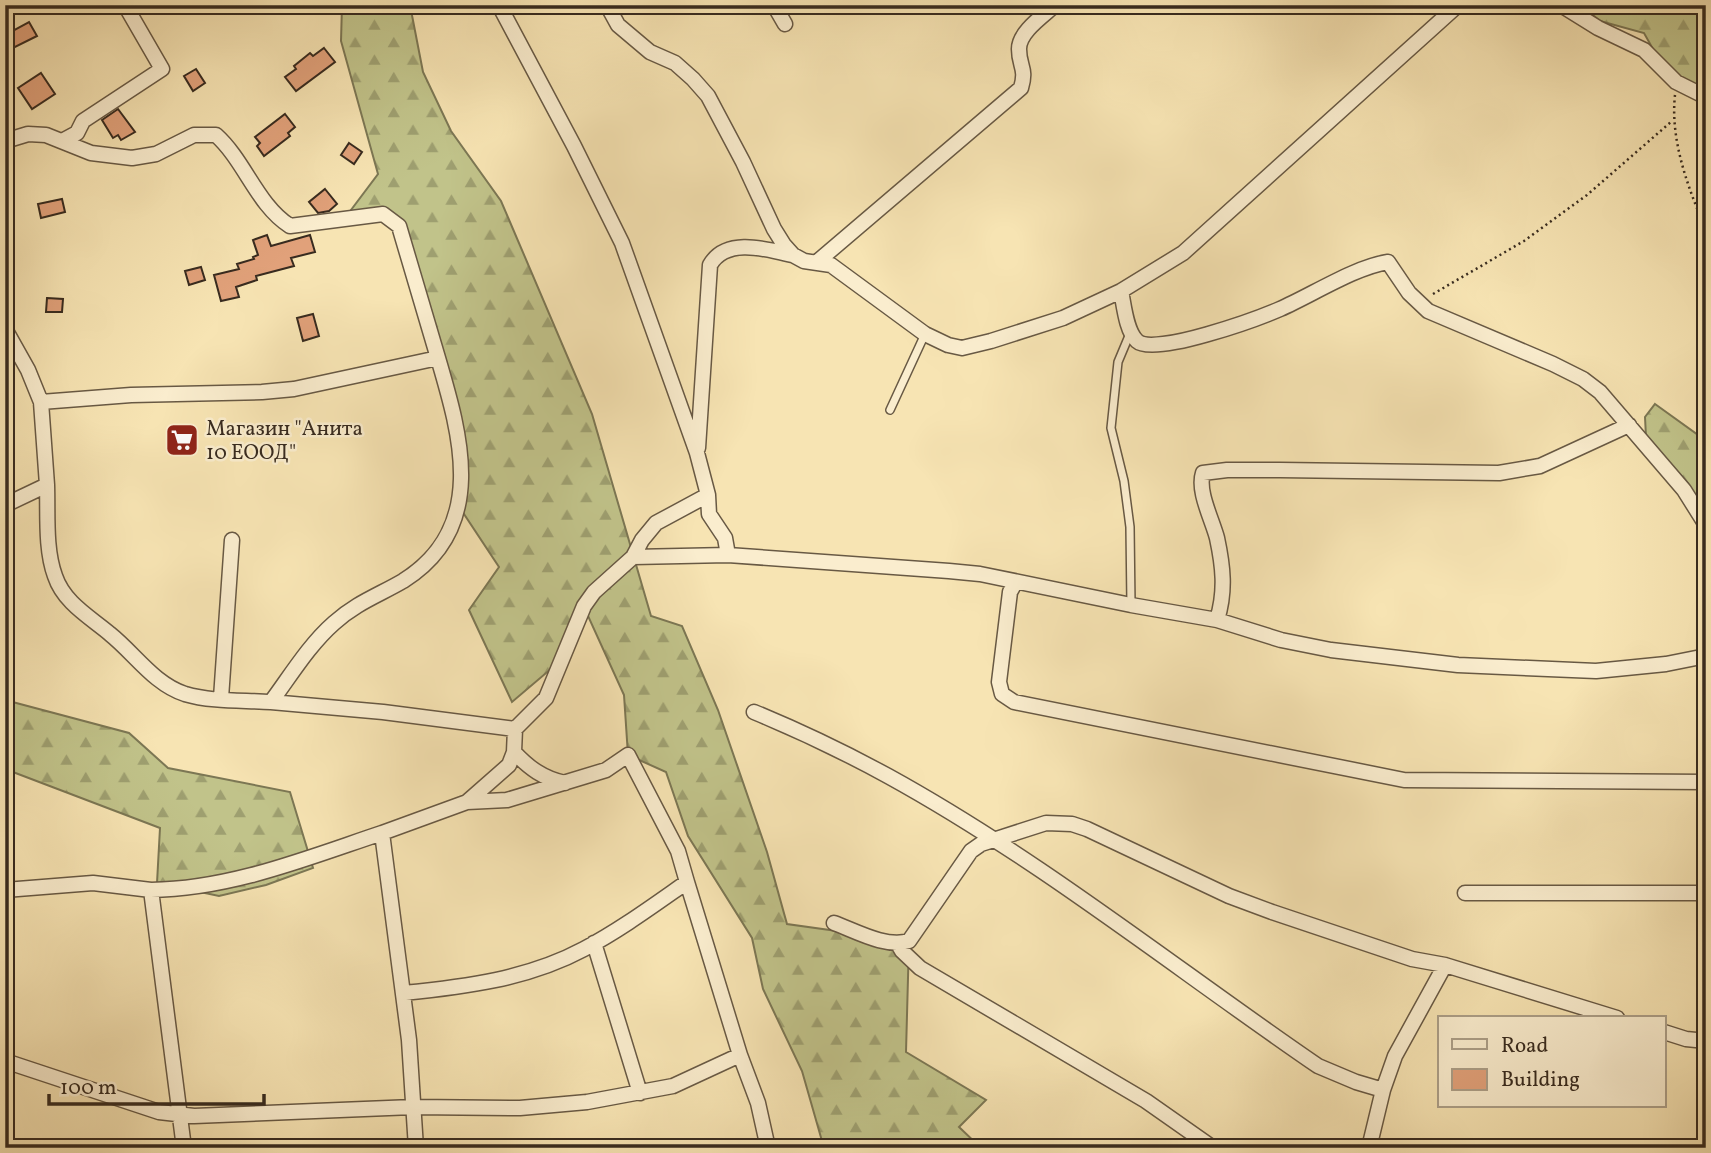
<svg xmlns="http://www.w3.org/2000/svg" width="1711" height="1153" font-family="Vollkorn,serif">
  <defs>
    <pattern id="forest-firs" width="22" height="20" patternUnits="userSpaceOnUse" patternTransform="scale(1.75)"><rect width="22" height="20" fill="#c1c38a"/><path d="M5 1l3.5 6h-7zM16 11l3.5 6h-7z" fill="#9e9f70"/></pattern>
  </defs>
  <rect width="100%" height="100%" fill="#f7e4b3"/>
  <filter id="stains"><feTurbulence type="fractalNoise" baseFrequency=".00286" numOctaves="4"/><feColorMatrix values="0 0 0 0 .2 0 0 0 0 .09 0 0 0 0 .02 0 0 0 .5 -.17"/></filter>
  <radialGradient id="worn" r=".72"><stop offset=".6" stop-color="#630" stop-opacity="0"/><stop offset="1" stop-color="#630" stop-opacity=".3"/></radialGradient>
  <!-- forest -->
  <path fill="url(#forest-firs)" stroke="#7c7754" stroke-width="2" d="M 342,5 L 410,5 L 423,72 L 451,131 L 501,201 L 592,414 L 651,616 L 682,626 L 718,710 L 767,852 L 787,924 L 909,941 L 906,1052 L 986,1100 L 959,1127 L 981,1148 L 824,1148 L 802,1071 L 763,989 L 752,938 L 688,836 L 666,772 L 628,755 L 624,695 L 584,607 L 565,657 L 512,702 L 469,610 L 499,567 L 458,505 L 461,452 L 392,218 L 345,218 L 378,174 L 341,41 Z
    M 1581,5 L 1706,5 L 1706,92 L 1667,74 L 1644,33 L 1600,21 Z
    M 1655,404 L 1701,437 L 1706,435 L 1706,512 L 1687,482 L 1646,437 L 1645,417 Z
    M 5,700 L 129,733 L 168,768 L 290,792 L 313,868 L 266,885 L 219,896 L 157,883 L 160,828 L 5,769 Z"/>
  <!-- building -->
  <path fill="#e1a17a" stroke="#382b1f" stroke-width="2" d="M 29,22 L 37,36 L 5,52 L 5,35 Z
    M 324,48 L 335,62 L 296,91 L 285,77 L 296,69 L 294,66 L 310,53 L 313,56 Z
    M 196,69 L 205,83 L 193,91 L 184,76 Z
    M 41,73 L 55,94 L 32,109 L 18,88 Z
    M 118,109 L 135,132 L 121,140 L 118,135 L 113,138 L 102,120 Z
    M 285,114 L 295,127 L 288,133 L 290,136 L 264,156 L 257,146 L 260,143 L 255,137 Z
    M 349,143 L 362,152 L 354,164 L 341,155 Z
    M 325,189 L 337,204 L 329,211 L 318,213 L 309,202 Z
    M 62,199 L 65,212 L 41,218 L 38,204 Z
    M 267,235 L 271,246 L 310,235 L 315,252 L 291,258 L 294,266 L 256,276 L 257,280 L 236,287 L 239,297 L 221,301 L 214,275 L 239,269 L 237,264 L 254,259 L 253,257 L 258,255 L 253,240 Z
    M 201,267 L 205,280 L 189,285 L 185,271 Z
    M 47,298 L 63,299 L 62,312 L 46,312 Z
    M 313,314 L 319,336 L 303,341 L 297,318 Z"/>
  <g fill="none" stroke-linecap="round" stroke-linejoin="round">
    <defs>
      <path id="lane" d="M 1172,7 L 1174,5
        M 1131,331 L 1118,362 L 1111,428 L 1124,481 L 1130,527 L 1131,605
        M 890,410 L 925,334"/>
      <path id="street" d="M 499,5 L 574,146 L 622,243 L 697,453 L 708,495 L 709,514 L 725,538 L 728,555
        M 607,5 L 618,25 L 650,52 L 675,63 L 693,79 L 708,96 L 743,162 L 774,229 L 784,245 L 793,255 L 804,261 L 831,265 L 925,334 L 948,345 L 962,348 L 991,341 L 1063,318 L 1121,291 L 1183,253 L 1458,5
        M 774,5 L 785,24
        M 1561,5 L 1598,28 L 1644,50 L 1676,82 L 1706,97
        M 64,140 L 77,133 L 83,121 L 162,69 L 125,5
        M 5,141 L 28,134 L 46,135 L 91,153 L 132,158 L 156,154 L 194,135 L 216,135 C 245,161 257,205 290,226 L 383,214 L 399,226 L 438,358
        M 817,262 L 1021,88 C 1027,68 1019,67 1019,49 C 1019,32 1043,16 1055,5
        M 1121,291 C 1124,305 1126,331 1137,341 C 1154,357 1259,318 1280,309 C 1312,295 1355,267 1388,262 L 1409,293 L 1428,311 L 1553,364 L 1583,379 L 1600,392 L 1684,490 L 1706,525
        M 5,329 L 28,370 L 41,402 L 47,485 L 5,505
        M 41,402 L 131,395 L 262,392 L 294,389 L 438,358 C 461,436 488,528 403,581 C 379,595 356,603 334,623 C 309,645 291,675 271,702 C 244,700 212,702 185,694 C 154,684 135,654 110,634 C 90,617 64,603 55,576 C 45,549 48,514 47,485
        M 698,448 L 710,265 C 726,237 766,249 792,255
        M 633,557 L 728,555 L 949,571 L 980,574 L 1131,605 L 1217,620 C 1226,591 1223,566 1217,538 C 1212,519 1197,491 1203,473 L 1227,470 L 1280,470 L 1499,473 L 1540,466 L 1629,425
        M 1015,583 L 1010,592 L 999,682 L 1002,694 L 1014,702 L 1404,780 L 1706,782
        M 1217,620 L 1281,640 L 1331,650 L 1458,665 L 1596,671 L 1666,664 L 1706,656
        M 221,698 L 232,540
        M 271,702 L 383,712 L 515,729
        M 754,712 C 800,731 844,752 888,776 C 1039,859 1176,969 1318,1066 L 1356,1082 L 1383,1090
        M 514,752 C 529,768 544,779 565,783
        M 467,802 L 509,765 L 514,752 L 515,729 L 546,698 L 584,606 L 594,592 L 633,557 L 642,540 L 656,523 L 708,495
        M 382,833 L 467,802 L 507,800 L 606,770 L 628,755 L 678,851 L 687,882 C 654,905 620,930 584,949 C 528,979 465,987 403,993
        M 5,890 L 93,883 L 151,890 L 184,1148
        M 151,890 C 231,889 307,858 382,833 L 409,1040 L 416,1148
        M 1465,893 L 1706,893
        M 834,923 C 856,931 885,948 909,941 L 971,851 L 981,844 L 1046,823 L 1072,824 L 1087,829 L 1229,896 L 1272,912 L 1412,959 L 1445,965 L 1617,1018
        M 594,943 L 640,1093
        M 898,944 L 902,951 L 920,968 L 1146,1101 L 1213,1148
        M 1664,1032 L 1686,1039 L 1706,1041
        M 740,1055 L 758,1103 L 768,1148
        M 5,1061 L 159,1112 L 194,1116 L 413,1107 L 520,1108 L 587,1102 L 673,1086 L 740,1055 L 687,882
        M 1369,1148 L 1383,1090 L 1395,1056 L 1445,965"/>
    </defs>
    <!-- lane casing -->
    <use href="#lane" stroke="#685944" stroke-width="10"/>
    <!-- street casing -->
    <use href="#street" stroke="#685944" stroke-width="17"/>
    <!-- path -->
    <path stroke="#382b1f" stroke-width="2.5" stroke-dasharray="2 3.5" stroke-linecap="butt" d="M 1675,95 C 1670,140 1688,188 1706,230
      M 1433,294 L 1524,241 L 1587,195 L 1672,121"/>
    <!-- lane -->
    <use href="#lane" stroke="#faedce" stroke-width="7"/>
    <!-- street -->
    <use href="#street" stroke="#faedce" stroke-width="14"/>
  </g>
  <!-- icons -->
  <defs>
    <symbol id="supermarket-square" viewBox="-11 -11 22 22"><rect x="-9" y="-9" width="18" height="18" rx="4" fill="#8f2418" stroke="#faedce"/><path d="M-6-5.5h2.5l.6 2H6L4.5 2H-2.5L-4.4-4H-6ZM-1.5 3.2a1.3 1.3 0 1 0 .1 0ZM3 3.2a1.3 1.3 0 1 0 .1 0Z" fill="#fff"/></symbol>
  </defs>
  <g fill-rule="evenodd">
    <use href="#supermarket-square" x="163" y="421" width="38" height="38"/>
  </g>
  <g text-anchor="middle" stroke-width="5" stroke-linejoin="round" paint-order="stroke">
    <!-- poi labels -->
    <g font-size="21" fill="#382b1f" stroke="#faedce" text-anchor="start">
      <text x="206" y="435">Магазин "Анита<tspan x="206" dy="24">10 ЕООД"</tspan></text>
    </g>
  </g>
  <!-- margin -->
  <rect width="1711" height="1153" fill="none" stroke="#f7e4b3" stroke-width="28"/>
  <rect x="7" y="7" width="1697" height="1139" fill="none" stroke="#382b1f" stroke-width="3.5"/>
  <rect x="14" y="14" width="1683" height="1125" fill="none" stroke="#382b1f" stroke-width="2"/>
  <!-- legend -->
  <rect x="1438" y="1016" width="228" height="91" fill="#faedce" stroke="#ac9f88" stroke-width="2"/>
  <rect x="1452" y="1039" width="35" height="10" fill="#faedce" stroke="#ac9f88" stroke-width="2"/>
  <text x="1501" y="1052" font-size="21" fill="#382b1f">Road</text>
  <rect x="1452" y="1069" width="35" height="21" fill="#e1a17a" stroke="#ac9f88" stroke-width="2"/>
  <text x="1501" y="1086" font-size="21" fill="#382b1f">Building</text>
  <!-- scale -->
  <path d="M49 1094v10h215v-10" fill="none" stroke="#382b1f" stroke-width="3.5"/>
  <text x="60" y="1094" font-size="21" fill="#382b1f" stroke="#faedce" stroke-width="5" paint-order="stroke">100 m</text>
  <rect width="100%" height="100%" filter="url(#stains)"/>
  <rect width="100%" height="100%" fill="url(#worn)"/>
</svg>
